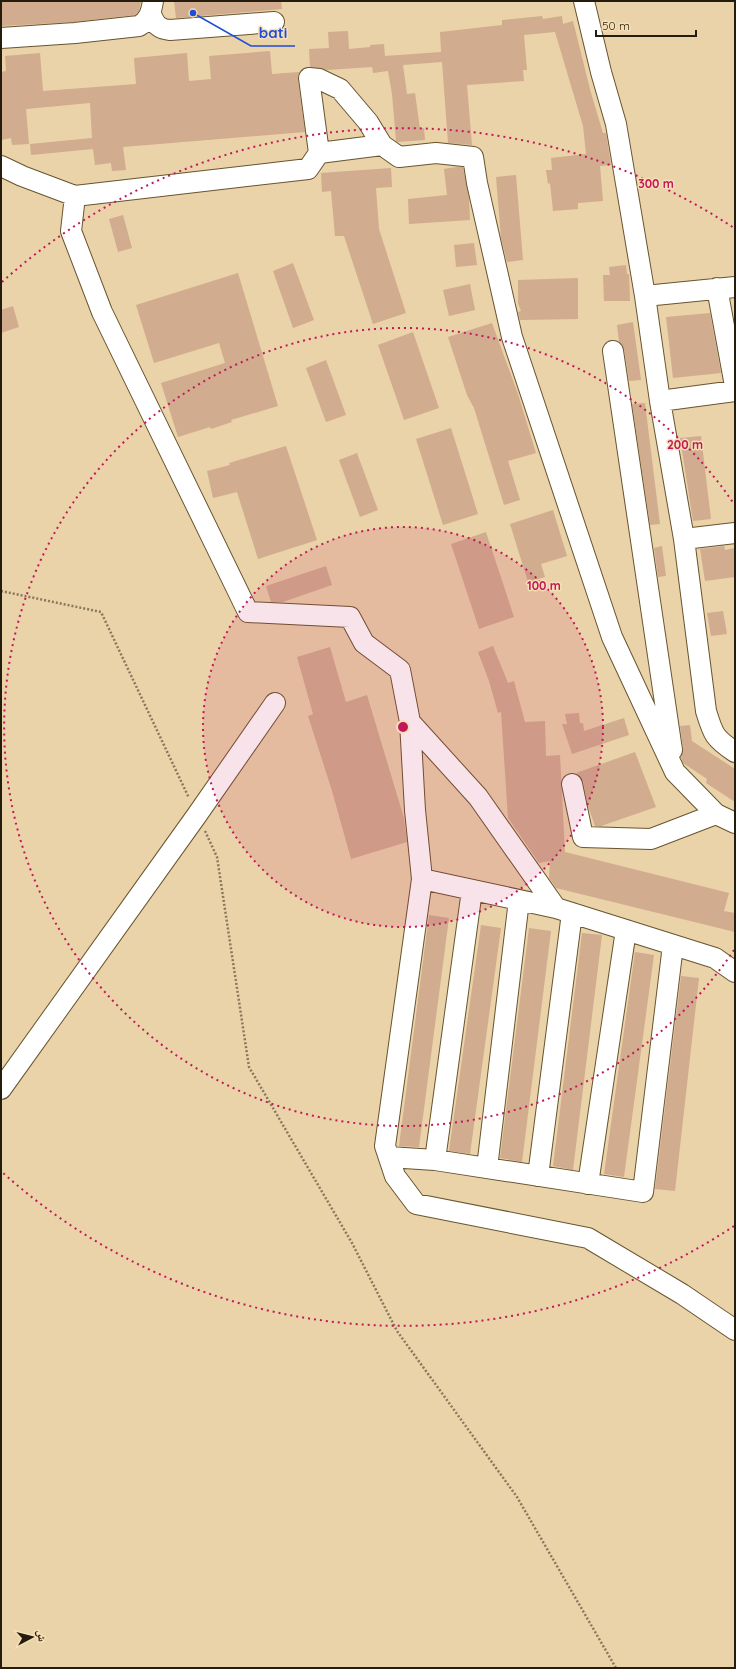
<svg xmlns="http://www.w3.org/2000/svg" width="736" height="1669" font-family="Quicksand,'Noto Naskh Arabic',sans-serif">
  <rect width="100%" height="100%" fill="#ead2a9"/>
  <!-- building -->
  <path fill="#d1ac8e" d="M 1,1 L 141,1 L 139,11 L 135,15 L 74,22 L 1,26 Z
    M 174,1 L 281,1 L 282,9 L 176,18 Z
    M 542,16 L 543,19 L 562,16 L 563,24 L 573,21 L 591,93 L 603,133 L 606,133 L 611,165 L 600,166 L 603,201 L 578,203 L 578,209 L 553,211 L 550,183 L 548,184 L 546,170 L 552,170 L 551,158 L 586,154 L 583,126 L 555,32 L 524,35 L 527,70 L 523,70 L 524,81 L 467,85 L 472,145 L 448,143 L 442,62 L 403,65 L 407,94 L 415,93 L 420,129 L 424,128 L 425,140 L 397,142 L 396,141 L 392,94 L 388,71 L 373,73 L 372,67 L 327,70 L 310,67 L 309,49 L 329,48 L 328,32 L 348,31 L 349,49 L 370,47 L 370,45 L 384,44 L 385,56 L 441,52 L 440,32 L 502,25 L 502,20 Z
    M 270,51 L 272,74 L 299,72 L 298,80 L 305,132 L 123,147 L 126,170 L 112,171 L 111,163 L 95,165 L 93,149 L 31,155 L 30,144 L 92,138 L 90,103 L 26,109 L 29,144 L 12,145 L 11,138 L 1,140 L 1,72 L 6,71 L 5,56 L 40,53 L 43,91 L 136,84 L 134,58 L 187,53 L 189,81 L 211,79 L 209,56 Z
    M 456,167 L 463,167 L 469,198 L 470,220 L 409,224 L 408,199 L 447,195 L 444,169 Z
    M 391,168 L 392,187 L 376,188 L 379,229 L 406,313 L 373,324 L 344,236 L 335,236 L 331,191 L 322,192 L 321,173 Z
    M 516,175 L 523,260 L 507,262 L 501,238 L 496,177 Z
    M 123,215 L 132,248 L 118,252 L 109,219 Z
    M 474,243 L 477,265 L 456,267 L 454,245 Z
    M 293,263 L 314,320 L 293,328 L 273,271 Z
    M 626,265 L 627,274 L 629,274 L 630,301 L 604,301 L 603,275 L 610,275 L 609,267 Z
    M 238,273 L 278,406 L 231,420 L 232,422 L 211,429 L 210,427 L 178,437 L 161,383 L 225,363 L 219,343 L 154,363 L 136,305 Z
    M 578,278 L 578,319 L 520,320 L 518,312 L 521,311 L 518,303 L 518,280 Z
    M 470,284 L 475,310 L 449,316 L 443,290 Z
    M 13,306 L 19,327 L 1,333 L 1,310 Z
    M 710,313 L 721,373 L 673,378 L 666,317 Z
    M 633,322 L 641,380 L 629,381 L 624,349 L 619,342 L 617,325 Z
    M 492,323 L 518,394 L 536,453 L 508,461 L 520,500 L 504,505 L 474,408 L 467,395 L 448,337 Z
    M 413,332 L 439,408 L 404,420 L 378,345 Z
    M 326,360 L 346,415 L 326,422 L 306,368 Z
    M 645,403 L 660,524 L 650,525 L 632,404 Z
    M 451,428 L 478,514 L 443,525 L 416,439 Z
    M 701,436 L 711,519 L 693,521 L 680,438 Z
    M 286,446 L 317,540 L 258,559 L 237,492 L 213,498 L 207,471 L 230,465 L 229,463 Z
    M 357,453 L 378,510 L 360,517 L 339,460 Z
    M 553,510 L 567,556 L 541,564 L 545,577 L 528,582 L 510,524 Z
    M 486,532 L 514,617 L 479,629 L 451,544 Z
    M 662,546 L 666,576 L 658,577 L 654,548 Z
    M 724,546 L 725,550 L 735,548 L 735,577 L 705,581 L 700,549 Z
    M 326,566 L 332,585 L 283,602 L 271,602 L 266,586 Z
    M 723,611 L 727,634 L 711,636 L 707,613 Z
    M 493,646 L 508,683 L 514,681 L 525,722 L 545,721 L 546,756 L 560,755 L 565,852 L 729,893 L 724,911 L 735,913 L 735,932 L 556,888 L 549,878 L 550,861 L 539,863 L 508,818 L 501,712 L 498,713 L 489,681 L 478,652 Z
    M 330,647 L 346,702 L 367,695 L 404,818 L 407,842 L 351,859 L 332,791 L 308,716 L 313,714 L 297,657 Z
    M 579,713 L 580,723 L 583,723 L 584,731 L 624,718 L 629,735 L 572,754 L 562,724 L 567,724 L 565,714 Z
    M 690,725 L 692,741 L 735,769 L 735,802 L 706,783 L 707,779 L 683,763 L 681,757 L 683,748 L 680,726 Z
    M 635,752 L 656,807 L 601,826 L 595,826 L 588,806 L 583,781 L 580,776 L 576,773 Z
    M 429,915 L 449,918 L 419,1147 L 399,1146 Z
    M 481,925 L 501,928 L 470,1154 L 449,1151 Z
    M 529,928 L 551,931 L 522,1162 L 500,1158 Z
    M 582,933 L 602,935 L 573,1170 L 553,1166 Z
    M 635,952 L 654,955 L 624,1177 L 604,1174 Z
    M 681,976 L 699,978 L 675,1191 L 655,1189 Z"/>
  <g fill="none" stroke-linecap="round" stroke-linejoin="round">
    <defs>
      <path id="minor" d="M 584,1 L 601,72 L 616,124 L 645,296
        M 151,14 C 155,25 159,29 170,30 L 274,22
        M 1,38 L 75,33 L 139,26 C 149,20 151,13 153,1
        M 319,153 L 382,145
        M 1,166 L 22,176 L 75,196 L 308,169 L 319,153 L 309,78 L 319,79 L 340,89 L 368,122 L 382,145 L 399,157 L 436,153 L 473,157 L 477,183 L 512,337 L 612,637 L 675,772 L 716,814 L 735,823
        M 75,196 L 71,231 L 102,312 L 248,612 L 350,617 L 364,643 L 400,670 L 410,722 L 415,810 L 422,879 L 385,1146 L 395,1176 L 416,1204 L 588,1238 L 682,1294 L 735,1330
        M 735,287 L 645,296 L 660,401 L 684,539 L 706,711 C 713,734 714,738 735,752
        M 717,288 L 735,386
        M 613,351 L 672,750
        M 660,401 L 735,391
        M 684,539 L 735,533
        M 410,722 L 478,797 L 556,908 L 715,958 L 735,972
        M 572,784 L 583,837 L 651,839 L 716,814
        M 422,879 L 556,908
        M 1,1089 L 197,815 L 275,703
        M 389,1157 L 435,1160 L 472,890
        M 435,1160 L 643,1192 L 673,945
        M 487,1168 L 519,900
        M 538,1176 L 572,913
        M 588,1184 L 626,930"/>
    </defs>
    <!-- minor casing -->
    <use href="#minor" stroke="#68542e" stroke-width="22"/>
    <!-- path -->
    <path stroke="#88785c" stroke-width="2.5" stroke-dasharray="2 2" stroke-linecap="butt" d="M 1,591 L 101,612 L 189,798
      M 205,831 L 217,857 L 249,1067 L 352,1243 L 397,1331 L 517,1497 L 616,1668"/>
    <!-- minor -->
    <use href="#minor" stroke="#fff" stroke-width="20"/>
  </g>
  <!-- distance rings -->
  <circle cx="403" cy="727" r="200" fill="#c2185b" fill-opacity=".12"/>
  <g fill="none" stroke="#c2185b" stroke-width="2" stroke-dasharray="2 4">
    <circle cx="403" cy="727" r="200"/>
    <path d="M734 950A399 399 0 1 1 734 504"/>
    <path d="M734 1226A599 599 0 0 1 2 1172M2 282A599 599 0 0 1 734 228"/>
  </g>
  <circle cx="403" cy="727" r="6" fill="#c2185b" stroke="#f7dfb6" stroke-width="2"/>
  <g font-size="12" text-anchor="middle" font-weight="bold" fill="#c2185b" stroke="#f7dfb6" stroke-width="3" stroke-linejoin="round" paint-order="stroke">
    <text x="656" y="188">300 m</text>
    <text x="685" y="449">200 m</text>
    <text x="544" y="590">100 m</text>
  </g>
  <!-- callouts -->
  <path fill="none" stroke="#1d4ed8" stroke-width="1.5" d="M193 13L251 46H295"/>
  <circle fill="#1d4ed8" stroke="#f7dfb6" stroke-width="1.5" cx="193" cy="13" r="4"/>
  <g font-size="15" text-anchor="middle" font-weight="bold" fill="#1d4ed8" stroke="#f7dfb6" stroke-width="3" stroke-linejoin="round" paint-order="stroke">
    <text x="273" y="38">bati</text>
  </g>
  <!-- border -->
  <rect width="736" height="1669" fill="none" stroke="#241c0c" stroke-width="4"/>
  <!-- north arrow -->
  <g transform="translate(32 1637) rotate(83)" stroke="#f7dfb6" stroke-width="3" paint-order="stroke">
  <path d="M0-3L7 15L0 10L-7 15Z" fill="#241c0c"/>
  <text y="-6" font-size="11" font-weight="bold" text-anchor="middle" fill="#241c0c">ش</text>
  </g>
  <!-- scale -->
  <path d="M596 30v6h100v-6" fill="none" stroke="#241c0c" stroke-width="2"/>
  <text x="602" y="30" font-size="12" fill="#241c0c" stroke="#f7dfb6" stroke-width="3" paint-order="stroke">50 m</text>
</svg>
